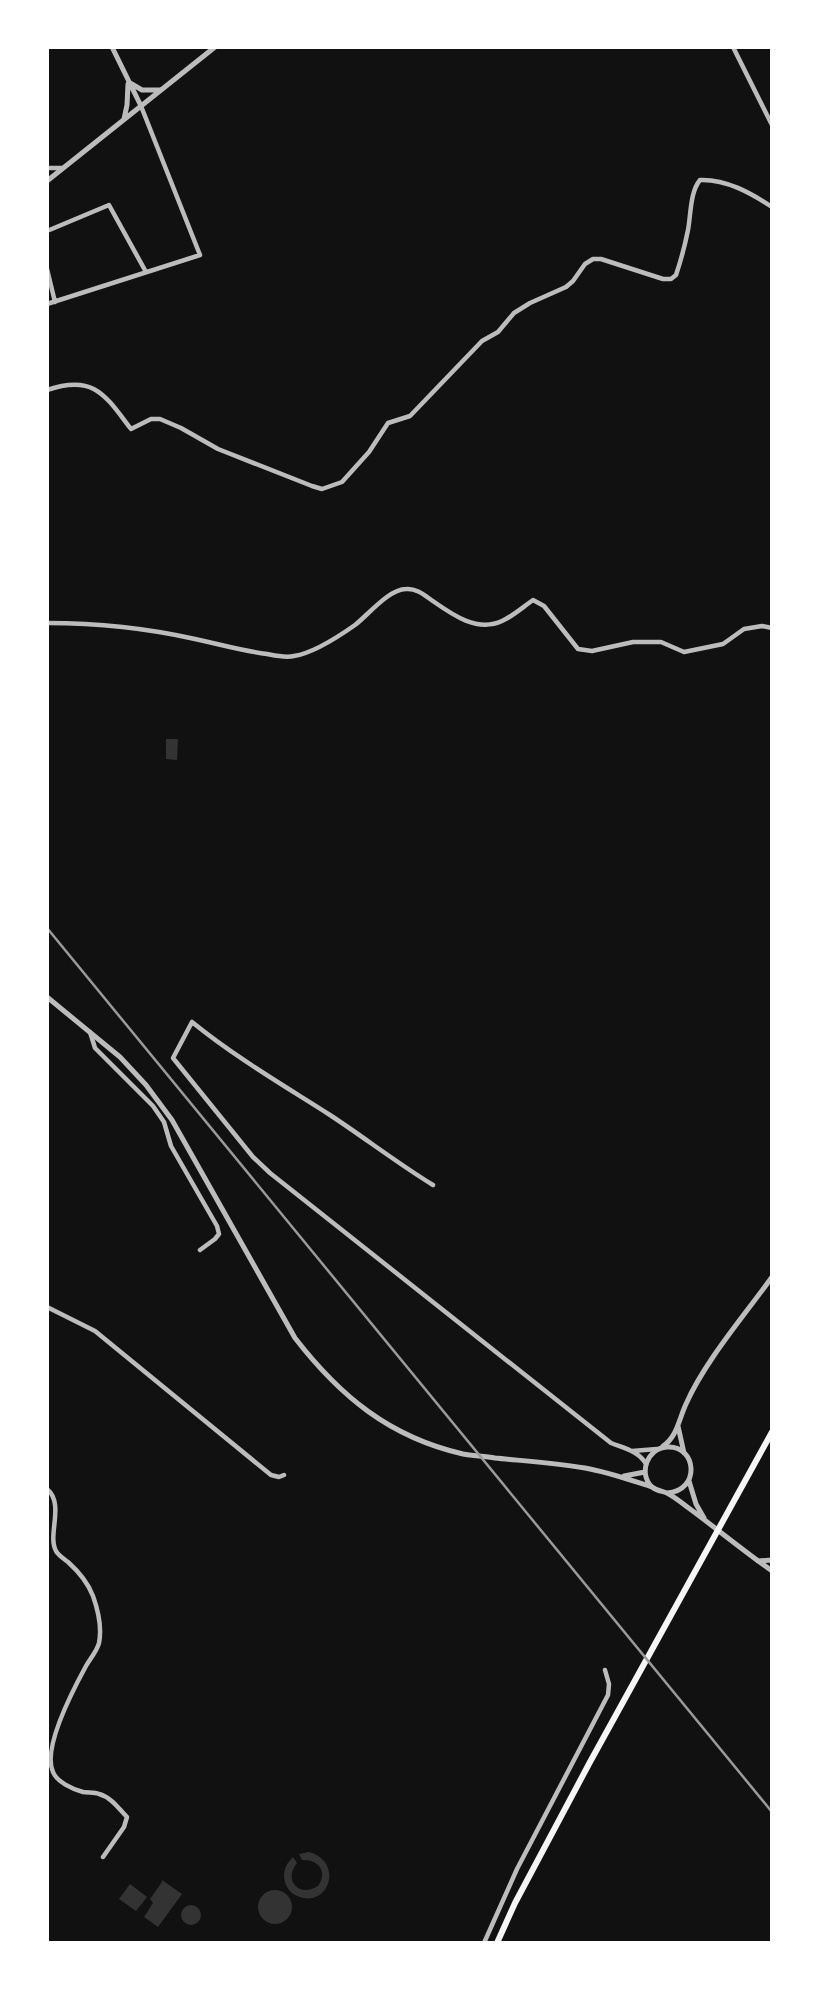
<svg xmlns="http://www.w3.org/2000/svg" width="819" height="1990" font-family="'Golos Text',sans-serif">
  <rect width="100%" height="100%" fill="#111"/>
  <!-- water -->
  <path fill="#333" d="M 166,739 L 178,739 L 177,760 L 166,759 Z
    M 309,1852 C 344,1862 329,1907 300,1897 C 292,1895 287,1889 285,1882 C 282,1872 286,1864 293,1857 L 297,1863 C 283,1880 299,1898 318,1886 C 328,1872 319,1859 302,1860 L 299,1854 Z
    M 162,1880 L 182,1894 L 158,1927 L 144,1917 L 153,1903 L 150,1899 L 162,1882 Z
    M 130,1884 L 147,1897 L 136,1911 L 119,1899 Z
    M258 1907a17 17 0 1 1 34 0a17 17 0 1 1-34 0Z
    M181 1915a10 10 0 1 1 20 0a10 10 0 1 1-20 0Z"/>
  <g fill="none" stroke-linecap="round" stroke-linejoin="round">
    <!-- minor -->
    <path stroke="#bcbcbc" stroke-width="4.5" d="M 733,47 L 772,125
      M 47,168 L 62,168
      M 47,231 L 109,205 L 146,272
      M 47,269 L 55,302
      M 47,304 L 200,255 L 141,106
      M 47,390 C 94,374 105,395 131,429 L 151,419 L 160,419 L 181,428 L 218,449 L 312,486 L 322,489 L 342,482 L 369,452 L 388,423 L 410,416 L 482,341 L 498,332 L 514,313 L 530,303 L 566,287 L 573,281 L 585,264 L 593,259 L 601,259 L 663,279 L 671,279 L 676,275 C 681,260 685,245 688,230 C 691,214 690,192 700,180 C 726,179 751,193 772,207
      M 47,623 C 97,623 146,628 195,639 C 219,644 243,651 267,654 C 277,656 285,658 294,656 C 314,653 338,637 355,625 C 368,615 389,589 406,589 C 415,588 423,594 430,599 C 450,613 476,633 502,621 C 513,616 523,607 533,600 L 544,606 L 578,649 L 592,651 L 633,642 L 661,642 L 684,652 L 723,644 L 744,629 L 762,626 L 772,628
      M 90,1032 L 95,1048 L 153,1106 L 164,1122 L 171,1146 L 217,1226 L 219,1234 L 215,1239 L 200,1250
      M 433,1185 C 397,1163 365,1138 330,1115 C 283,1085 235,1057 192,1022 L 173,1058 L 253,1157 L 270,1173 L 611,1443 C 623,1448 639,1451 646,1464
      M 47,1307 L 95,1331 L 271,1475 L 279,1477 L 284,1475
      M 632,1451 L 657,1449
      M 47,1489 C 65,1504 47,1535 56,1551 C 58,1555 64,1559 68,1562 C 78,1571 88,1583 93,1596 C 98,1610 102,1628 99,1643 C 97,1651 90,1659 86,1666 C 74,1688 42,1748 53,1772 C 57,1782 72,1789 83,1792 C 88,1793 94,1792 99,1794 C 111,1797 119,1809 127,1817 L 124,1827 L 103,1857
      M 484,1943 L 517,1869 L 608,1695 L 609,1684 L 605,1670"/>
    <!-- tertiary -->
    <path stroke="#bcbcbc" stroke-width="5" d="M 112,47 L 141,106
      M 130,83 L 142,90 L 160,90
      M 124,119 L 127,105 L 128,84
      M 47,181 L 215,47
      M 47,997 L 120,1057 L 146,1085 L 172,1120 L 295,1338 C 340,1396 389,1437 463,1454 C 473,1456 484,1456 495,1458 C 525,1461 555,1463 585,1468 C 608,1472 630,1480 652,1487
      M 678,1426 L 684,1453
      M 663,1446 C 677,1437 679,1419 686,1404 C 705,1361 744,1316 772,1277
      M 624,1476 L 645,1472
      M 689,1481 L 696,1504 L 704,1518
      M 667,1493 C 701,1491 697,1445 667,1447 C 647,1448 638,1474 652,1487 C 657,1491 662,1491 667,1493 C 675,1497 683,1504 690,1509 C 717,1529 744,1551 772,1571
      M 758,1561 L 772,1560"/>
    <!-- primary -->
    <path stroke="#f5f5f5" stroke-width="6" d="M 497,1943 L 515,1903 L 590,1762 L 772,1432"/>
    <!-- rail -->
    <path stroke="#9a9a9a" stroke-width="2.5" d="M 47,928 L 772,1812"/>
  </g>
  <!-- border -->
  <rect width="819" height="1990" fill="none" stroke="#ffffff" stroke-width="98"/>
</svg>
